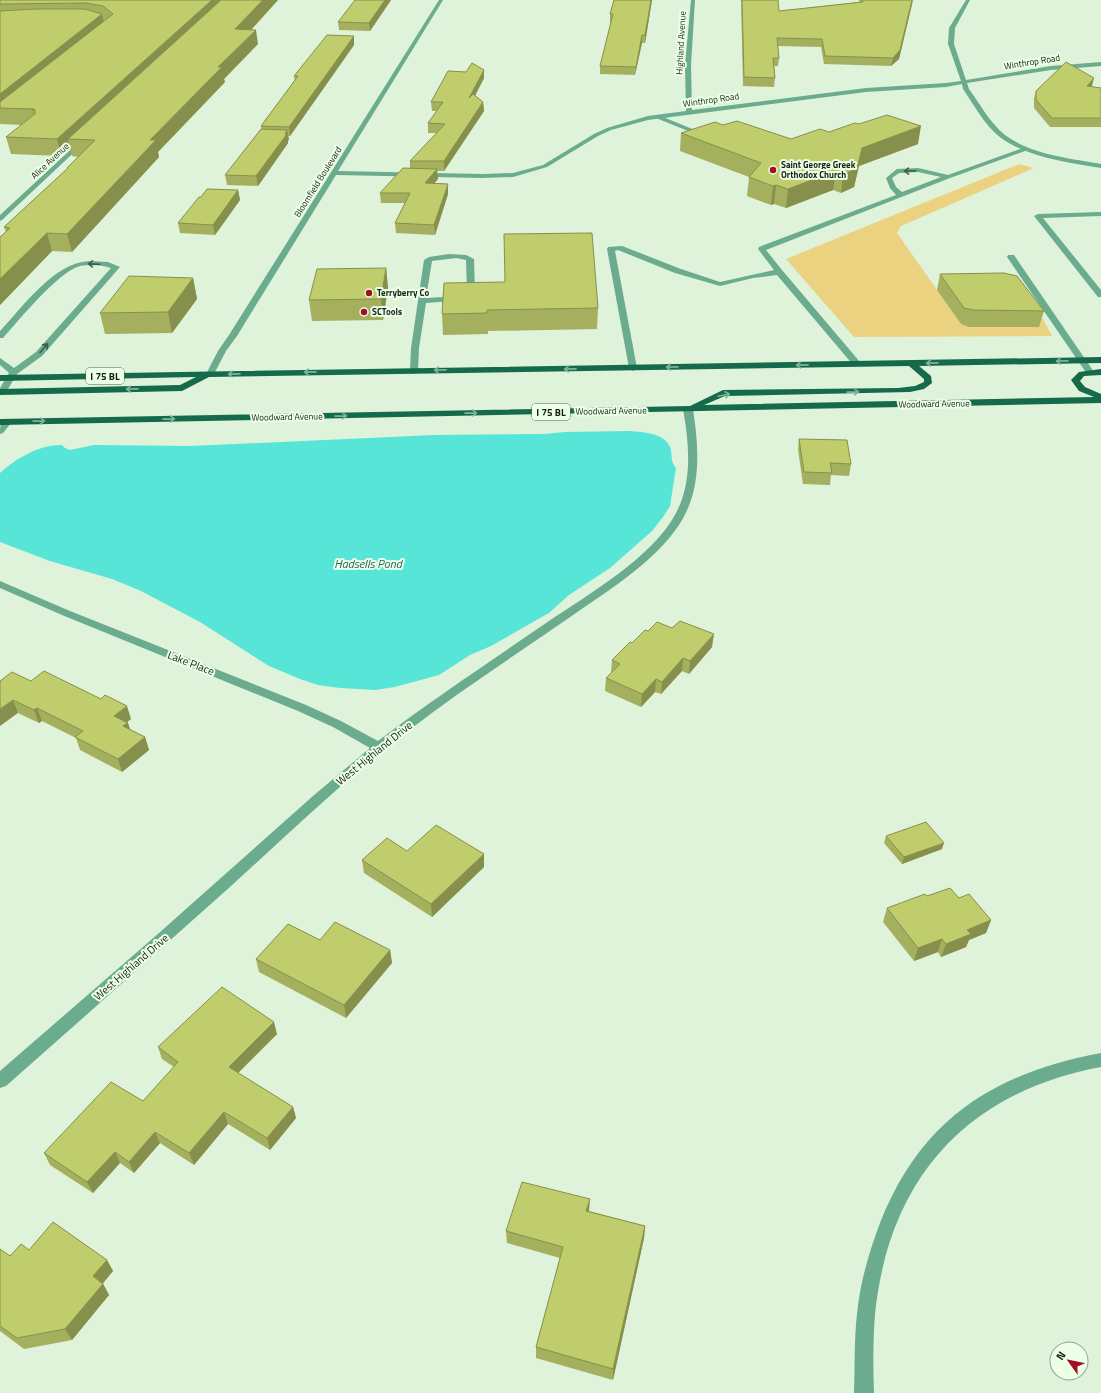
<svg xmlns="http://www.w3.org/2000/svg" width="1101" height="1393" font-family="'Titillium Web',sans-serif">
  <rect width="100%" height="100%" fill="#dff2da"/>
  <!-- green -->
  <path fill="#ebd280" d="M 1019,164 L 1034,168 L 901,226 L 897,233 L 961,324 L 1043,319 L 1052,336 L 854,337 L 786,259 Z"/>
  <!-- water -->
  <path fill="#56e5d7" d="M 629,431 C 644,432 667,433 671,450 C 672,457 671,463 676,468 L 670,506 L 663,517 L 652,531 L 610,568 L 569,595 L 549,613 L 491,646 L 470,655 L 439,675 L 395,687 L 375,690 L 340,688 L 318,685 L 300,679 L 269,666 L 200,622 L 141,591 L 112,579 L 50,561 L 0,542 L 0,473 C 17,458 38,445 62,445 L 65,448 L 70,450 L 94,445 L 191,446 L 434,435 L 545,434 L 565,432 Z"/>
  <g fill="none" stroke-linecap="round" stroke-linejoin="round">
    <!-- lane -->
    <path fill="#6aac8d" fill-rule="evenodd" d="M 658,115 L 707,135 L 708,136 L 703,137 L 656,118 L 656,116 Z
      M 1026,147 L 1029,149 L 1028,150 L 950,178 L 766,250 L 782,270 L 860,362 L 861,364 L 860,366 L 854,366 L 777,275 L 753,278 L 720,286 L 675,273 L 618,250 L 615,251 L 637,368 L 633,371 L 629,368 L 607,249 L 608,247 L 622,246 L 681,269 L 720,282 L 774,270 L 758,249 L 759,247 L 896,195 L 890,188 L 886,178 L 897,169 L 918,168 L 948,175 ZM 918,172 L 941,177 L 902,192 L 896,187 L 892,178 L 899,173 Z
      M 1101,212 L 1101,216 L 1043,218 L 1101,290 L 1101,297 L 1098,297 L 1034,216 L 1038,214 Z
      M 449,254 L 466,255 L 474,259 L 475,294 L 464,300 L 426,303 L 419,348 L 418,371 L 414,374 L 411,373 L 410,371 L 411,348 L 424,260 L 429,257 ZM 456,258 L 466,260 L 467,293 L 462,296 L 426,298 L 432,261 Z
      M 1008,255 L 1014,255 L 1094,372 L 1093,374 L 1087,374 L 1007,257 Z
      M 90,261 L 108,262 L 120,267 L 42,356 L 17,374 L 5,394 L 0,394 L 0,388 L 9,373 L 0,365 L 0,358 L 14,368 L 36,352 L 111,268 C 102,265 90,264 80,266 C 58,272 19,320 3,338 L 0,338 L 0,331 C 23,307 54,262 90,261 Z"/>
    <!-- street -->
    <path fill="#6aac8d" fill-rule="evenodd" d="M 439,0 L 443,0 L 338,171 L 482,174 L 513,173 L 543,165 L 594,134 L 607,128 L 648,116 L 686,111 L 685,65 L 691,0 L 695,0 L 691,65 L 692,110 L 866,88 L 946,83 L 961,81 L 948,44 L 949,28 L 966,0 L 970,0 L 955,28 L 954,44 L 966,80 L 1051,66 L 1101,62 L 1101,66 L 1051,70 L 967,83 L 969,89 C 980,104 990,123 1005,135 C 1032,155 1069,158 1101,164 L 1101,168 C 1067,162 1030,158 1001,138 C 985,126 974,105 963,89 L 962,84 L 946,87 L 866,92 L 648,120 L 611,130 L 598,136 L 547,167 L 513,177 L 482,178 L 336,175 L 237,336 L 226,351 L 214,374 L 210,377 L 207,376 L 206,374 L 218,351 L 229,335 Z
      M 80,141 L 85,142 L 2,220 L 0,221 L 0,215 Z
      M 688,406 L 693,409 C 699,449 702,490 679,525 C 654,562 612,588 576,613 C 519,653 459,691 404,734 C 343,781 288,834 231,886 C 156,953 81,1020 6,1086 L 0,1088 L 0,1071 L 159,933 L 313,796 L 370,748 L 333,727 L 298,711 L 62,615 L 0,588 L 0,581 L 70,611 L 306,705 L 341,721 L 378,741 C 433,699 491,661 549,621 C 589,594 653,557 676,513 C 693,481 689,443 683,409 Z
      M 7,419 L 12,422 L 3,433 L 0,434 C 0,427 0,421 7,419 Z
      M 1101,1053 L 1101,1067 C 967,1092 889,1178 875,1314 C 873,1340 873,1367 874,1393 L 854,1393 C 855,1367 854,1340 857,1314 C 860,1283 869,1252 880,1223 C 921,1119 994,1073 1101,1053 Z"/>
    <!-- primary -->
    <path fill="#156a4b" fill-rule="evenodd" d="M 1101,357 L 1101,363 L 919,366 L 931,376 L 932,383 L 924,389 L 910,392 L 725,396 L 704,405 L 1094,397 L 1079,391 L 1071,380 L 1079,372 L 1101,369 L 1101,375 L 1084,376 L 1080,381 L 1085,387 L 1101,394 L 1101,403 L 0,425 L 0,419 L 690,406 L 723,390 L 898,388 L 915,386 L 924,382 L 924,379 L 909,366 L 209,377 L 182,391 L 0,395 L 0,389 L 180,385 L 196,377 L 0,381 L 0,375 Z"/>
  </g>
  <!-- wall -->
  <path fill="#a4b05e" d="M 0,0 L 278,0 L 251,30 L 258,44 L 224,79 L 225,82 L 158,152 L 159,157 L 72,252 L 52,251 L 0,305 L 0,237 L 6,232 L 4,227 L 67,169 L 67,168 L 78,157 L 72,156 L 70,148 L 61,156 L 11,154 L 6,137 L 22,125 L 0,124 Z
    M 391,0 L 370,31 L 339,30 L 338,22 Z
    M 614,0 L 652,0 L 645,43 L 642,43 L 635,75 L 600,74 L 600,66 L 611,22 L 610,22 L 610,14 Z
    M 741,0 L 778,0 L 779,11 L 859,2 L 859,0 L 913,0 L 899,59 L 891,66 L 824,64 L 821,47 L 778,46 L 779,58 L 778,66 L 774,66 L 775,78 L 774,87 L 743,86 Z
    M 354,36 L 354,45 L 290,136 L 288,136 L 289,139 L 288,141 L 288,143 L 258,186 L 227,185 L 225,175 L 261,129 L 261,126 L 295,81 L 294,76 Z
    M 484,70 L 484,78 L 475,96 L 483,102 L 484,111 L 444,171 L 437,171 L 438,179 L 434,183 L 448,184 L 448,194 L 435,235 L 396,233 L 395,223 L 405,203 L 381,203 L 380,193 L 410,168 L 410,161 L 437,133 L 428,133 L 428,123 L 437,111 L 432,111 L 431,102 L 466,72 Z
    M 1092,86 L 1091,87 L 1101,88 L 1101,127 L 1050,127 L 1034,108 L 1034,99 L 1036,91 Z
    M 723,125 L 791,139 L 829,132 L 918,144 L 859,166 L 854,187 L 841,193 L 833,190 L 786,208 L 774,204 L 771,205 L 747,196 L 749,177 L 680,151 L 681,133 Z
    M 238,190 L 240,200 L 215,235 L 180,233 L 178,223 L 201,197 Z
    M 386,268 L 388,288 L 383,320 L 312,321 L 309,300 Z
    M 940,274 L 1044,311 L 1039,327 L 969,327 L 961,324 L 937,290 Z
    M 193,278 L 197,299 L 172,333 L 105,334 L 100,313 Z
    M 444,283 L 598,308 L 597,329 L 488,331 L 488,334 L 443,335 L 442,314 Z
    M 799,439 L 851,464 L 849,476 L 831,475 L 830,485 L 803,484 L 798,450 Z
    M 648,631 L 712,647 L 689,674 L 682,671 L 661,694 L 655,692 L 641,707 L 605,691 L 606,678 L 611,673 L 612,660 L 632,643 Z
    M 0,681 L 31,681 L 101,699 L 131,719 L 127,722 L 128,723 L 130,730 L 145,737 L 149,750 L 122,772 L 80,750 L 76,738 L 42,721 L 39,723 L 18,713 Z
    M 886,836 L 942,849 L 902,864 L 884,843 Z
    M 407,851 L 484,867 L 432,917 L 364,873 L 362,860 Z
    M 927,896 L 959,898 L 991,920 L 986,933 L 969,940 L 966,947 L 941,957 L 938,952 L 914,961 L 883,922 L 887,908 Z
    M 320,940 L 390,950 L 392,963 L 346,1018 L 259,972 L 256,959 Z
    M 277,1034 L 238,1073 L 293,1107 L 296,1118 L 270,1150 L 228,1124 L 194,1165 L 160,1143 L 134,1173 L 120,1163 L 93,1193 L 50,1165 L 44,1153 L 143,1101 L 174,1067 L 162,1059 L 158,1047 Z
    M 589,1211 L 645,1226 L 644,1238 L 613,1380 L 536,1358 L 536,1347 L 560,1258 L 507,1243 L 506,1231 Z
    M 0,1249 L 10,1256 L 29,1250 L 107,1260 L 113,1271 L 103,1283 L 109,1295 L 72,1340 L 24,1349 L 0,1331 Z"/>
  <!-- shaded-wall -->
  <path fill="#86904c" d="M 212,0 L 229,0 L 68,139 L 70,148 L 61,156 L 57,139 Z
    M 263,0 L 278,0 L 238,44 L 235,29 Z
    M 385,0 L 391,0 L 370,31 L 369,23 Z
    M 651,0 L 652,0 L 645,43 L 645,35 Z
    M 913,0 L 899,59 L 891,66 L 893,58 Z
    M 102,14 L 105,28 L 0,108 L 0,94 Z
    M 256,30 L 258,44 L 224,79 L 225,82 L 158,152 L 159,157 L 72,252 L 67,234 L 150,140 L 218,67 Z
    M 642,35 L 642,43 L 635,75 L 636,67 Z
    M 354,36 L 354,45 L 290,136 L 289,127 Z
    M 484,70 L 484,78 L 469,107 L 469,98 Z
    M 1094,78 L 1092,86 L 1085,94 L 1087,86 Z
    M 483,102 L 484,111 L 444,171 L 444,161 Z
    M 921,126 L 918,144 L 859,166 L 854,187 L 841,193 L 843,174 L 862,148 Z
    M 287,130 L 289,139 L 288,141 L 288,143 L 258,186 L 256,176 Z
    M 437,169 L 438,179 L 426,193 L 425,183 Z
    M 836,171 L 833,190 L 786,208 L 788,189 Z
    M 448,184 L 448,194 L 435,235 L 434,225 Z
    M 776,185 L 774,204 L 771,205 L 773,186 Z
    M 238,190 L 240,200 L 215,235 L 213,225 Z
    M 47,233 L 52,251 L 0,305 L 0,279 Z
    M 386,268 L 388,288 L 383,320 L 381,299 Z
    M 193,278 L 197,299 L 172,333 L 168,312 Z
    M 714,634 L 712,647 L 689,674 L 690,661 Z
    M 683,658 L 682,671 L 661,694 L 662,682 Z
    M 656,679 L 655,692 L 641,707 L 642,694 Z
    M 13,700 L 18,713 L 0,726 L 0,709 Z
    M 127,706 L 131,719 L 118,729 L 114,716 Z
    M 37,708 L 42,721 L 39,723 L 34,710 Z
    M 128,723 L 132,736 L 123,726 Z
    M 145,737 L 149,750 L 122,772 L 118,759 Z
    M 944,843 L 942,849 L 902,864 L 904,857 Z
    M 484,854 L 484,867 L 432,917 L 431,904 Z
    M 991,920 L 986,933 L 969,940 L 966,947 L 941,957 L 946,944 L 967,930 Z
    M 942,939 L 938,952 L 914,961 L 918,948 Z
    M 390,950 L 392,963 L 346,1018 L 344,1005 Z
    M 274,1022 L 277,1034 L 232,1079 L 229,1067 Z
    M 293,1107 L 296,1118 L 270,1150 L 267,1138 Z
    M 224,1112 L 228,1124 L 194,1165 L 189,1153 Z
    M 155,1132 L 160,1143 L 134,1173 L 129,1162 Z
    M 115,1152 L 120,1163 L 93,1193 L 87,1182 Z
    M 590,1199 L 589,1211 L 586,1211 Z
    M 645,1226 L 644,1238 L 613,1380 L 613,1369 Z
    M 107,1260 L 113,1271 L 99,1288 L 93,1276 Z
    M 103,1284 L 109,1295 L 72,1340 L 65,1329 Z"/>
  <!-- building -->
  <path fill="#bfcd6d" stroke="#86904c" d="M 0,0 L 212,0 L 57,139 L 6,137 L 36,113 L 33,113 L 36,110 L 32,110 L 34,109 L 0,108 L 0,102 L 113,14 L 103,6 L 86,3 L 0,4 Z
    M 221,0 L 263,0 L 235,29 L 256,30 L 218,67 L 222,67 L 150,140 L 156,140 L 67,234 L 47,233 L 0,279 L 0,237 L 10,228 L 4,227 L 68,168 L 67,168 L 95,140 L 68,139 Z
    M 355,0 L 385,0 L 369,23 L 338,22 Z
    M 614,0 L 651,0 L 645,35 L 642,35 L 636,67 L 600,66 L 613,14 L 610,14 Z
    M 742,0 L 778,0 L 779,11 L 863,2 L 862,0 L 912,0 L 900,50 L 893,58 L 825,56 L 822,39 L 777,38 L 779,58 L 773,58 L 775,78 L 744,77 Z
    M 36,9 L 85,9 L 102,14 L 0,94 L 0,11 Z
    M 327,35 L 354,36 L 289,127 L 261,126 L 298,76 L 294,76 Z
    M 1066,62 L 1094,78 L 1087,86 L 1101,88 L 1101,118 L 1052,118 L 1036,100 L 1036,91 Z
    M 472,63 L 484,70 L 469,98 L 473,94 L 483,102 L 444,161 L 410,161 L 445,124 L 428,123 L 443,102 L 431,102 L 448,71 L 466,72 Z
    M 887,115 L 921,126 L 862,148 L 857,169 L 843,174 L 836,171 L 788,189 L 776,185 L 773,186 L 749,177 L 761,163 L 681,133 L 715,122 L 723,125 L 737,121 L 791,139 L 820,129 L 829,132 L 855,123 L 859,124 Z
    M 261,129 L 287,130 L 285,134 L 287,134 L 256,176 L 225,175 Z
    M 403,168 L 437,169 L 425,183 L 448,184 L 434,225 L 395,223 L 410,193 L 380,193 Z
    M 207,189 L 238,190 L 213,225 L 178,223 L 199,197 L 201,197 Z
    M 592,233 L 598,308 L 487,310 L 487,313 L 442,314 L 444,283 L 505,282 L 504,234 Z
    M 386,268 L 381,299 L 309,300 L 317,269 Z
    M 1004,273 L 1017,276 L 1044,311 L 973,310 L 964,308 L 940,274 Z
    M 129,276 L 193,278 L 168,312 L 100,313 Z
    M 799,439 L 847,440 L 851,464 L 830,463 L 832,473 L 804,472 Z
    M 680,621 L 714,634 L 690,661 L 683,658 L 662,682 L 656,679 L 642,694 L 606,678 L 620,664 L 612,660 L 630,642 L 632,643 L 645,630 L 648,631 L 657,622 L 672,628 Z
    M 44,671 L 101,699 L 105,695 L 127,706 L 114,716 L 128,723 L 123,726 L 145,737 L 118,759 L 75,737 L 83,731 L 37,708 L 34,710 L 13,700 L 0,709 L 0,681 L 12,672 L 31,681 Z
    M 926,822 L 944,843 L 904,857 L 886,836 Z
    M 436,825 L 484,854 L 431,904 L 362,860 L 387,838 L 407,851 Z
    M 950,888 L 959,898 L 969,894 L 991,920 L 967,930 L 971,934 L 946,944 L 942,939 L 918,948 L 887,908 L 925,894 L 927,896 Z
    M 335,922 L 390,950 L 344,1005 L 256,959 L 288,924 L 320,940 Z
    M 222,987 L 274,1022 L 229,1067 L 293,1107 L 267,1138 L 224,1112 L 189,1153 L 155,1132 L 129,1162 L 115,1152 L 87,1182 L 44,1153 L 111,1082 L 143,1101 L 178,1062 L 158,1047 Z
    M 522,1182 L 590,1199 L 586,1211 L 645,1226 L 613,1369 L 536,1347 L 563,1247 L 506,1231 Z
    M 53,1222 L 107,1260 L 93,1276 L 103,1284 L 65,1329 L 17,1338 L 0,1326 L 0,1249 L 10,1256 L 21,1244 L 29,1250 Z"/>
  <!-- one-way arrows -->
  <defs><path id="oneway-shaft" d="M-6 0H5M1.5-3L5.5 0L1.5 3" fill="none" stroke-width="1.6" stroke-linecap="round" stroke-linejoin="round"/></defs>
  <g stroke="#3d5f4c">
    <use href="#oneway-shaft" transform="translate(910 171) rotate(178)"/>
    <use href="#oneway-shaft" transform="translate(94 264) rotate(-178)"/>
    <use href="#oneway-shaft" transform="translate(44 348) rotate(-49)"/>
  </g>
  <g stroke="#80b499">
    <use href="#oneway-shaft" transform="translate(1062 361) rotate(179)"/>
    <use href="#oneway-shaft" transform="translate(932 363) rotate(179)"/>
    <use href="#oneway-shaft" transform="translate(802 365) rotate(179)"/>
    <use href="#oneway-shaft" transform="translate(672 367) rotate(179)"/>
    <use href="#oneway-shaft" transform="translate(570 369) rotate(179)"/>
    <use href="#oneway-shaft" transform="translate(440 370) rotate(179)"/>
    <use href="#oneway-shaft" transform="translate(310 372) rotate(179)"/>
    <use href="#oneway-shaft" transform="translate(234 374) rotate(179)"/>
    <use href="#oneway-shaft" transform="translate(132 389) rotate(179)"/>
    <use href="#oneway-shaft" transform="translate(853 392) rotate(-1)"/>
    <use href="#oneway-shaft" transform="translate(724 395) rotate(-12)"/>
    <use href="#oneway-shaft" transform="translate(471 413) rotate(-1)"/>
    <use href="#oneway-shaft" transform="translate(341 416) rotate(-1)"/>
    <use href="#oneway-shaft" transform="translate(169 419) rotate(-1)"/>
    <use href="#oneway-shaft" transform="translate(39 421) rotate(-1)"/>
  </g>
  <!-- markers -->
  <g fill="#a50b23" stroke="#ecffe7" stroke-width="1.5">
    <circle cx="773" cy="170" r="4"/>
    <circle cx="369" cy="293" r="4"/>
    <circle cx="364" cy="312" r="4"/>
  </g>
  <g text-anchor="middle" stroke-width="4" stroke-linejoin="round" paint-order="stroke">
    <!-- far-street labels -->
    <g font-size="9" fill="#192017" stroke="#ecffe7">
      <text transform="translate(681 43) rotate(-87)" y="3">Highland Avenue</text>
      <text transform="translate(1032 62) rotate(-9)" y="3">Winthrop Road</text>
      <text transform="translate(711 100) rotate(-8)" y="3">Winthrop Road</text>
      <text transform="translate(50 161) rotate(-43)" y="3">Alice Avenue</text>
      <text transform="translate(318 182) rotate(-58)" y="3">Bloomfield Boulevard</text>
      <text transform="translate(934 404) rotate(-1)" y="3">Woodward Avenue</text>
      <text transform="translate(611 411) rotate(-1)" y="3">Woodward Avenue</text>
      <text transform="translate(287 417) rotate(-1)" y="3">Woodward Avenue</text>
    </g>
    <!-- far-poi labels -->
    <g font-size="9" font-weight="bold" fill="#192017" stroke="#ecffe7" text-anchor="start">
      <text x="781" y="168">Saint George Greek<tspan x="781" dy="10">Orthodox Church</tspan></text>
      <text x="377" y="296">Terryberry Co</text>
      <text x="372" y="315">SCTools</text>
    </g>
    <!-- shield labels -->
    <g fill="#ecffe7" stroke="#586355" stroke-width="1">
      <rect x="86" y="368" width="38" height="16" rx="3"/>
      <rect x="532" y="404" width="38" height="16" rx="3"/>
    </g>
    <g font-size="10" font-weight="bold" fill="#192017">
      <text x="105" y="380">I 75 BL</text>
      <text x="551" y="416">I 75 BL</text>
    </g>
    <!-- street labels -->
    <g font-size="11" fill="#192017" stroke="#ecffe7">
      <text transform="translate(191 663) rotate(21)" y="4">Lake Place</text>
      <text transform="translate(374 753) rotate(-39)" y="4">West Highland Drive</text>
      <text transform="translate(131 967) rotate(-41)" y="4">West Highland Drive</text>
    </g>
    <!-- water labels -->
    <g font-size="12" font-style="italic" fill="#26605a" stroke="#ecffe7">
      <text x="368" y="568">Hadsells Pond</text>
    </g>
  </g>
  <!-- north arrow -->
  <g transform="translate(1069 1361) rotate(303)"><circle r="19" fill="#ecffe7" stroke="#98a694"/>
  <path d="M0-3L7 15L0 10L-7 15Z" fill="#a50b23"/>
  <text y="-6" font-size="11" font-weight="bold" text-anchor="middle" fill="#192017">N</text>
  </g>
</svg>
